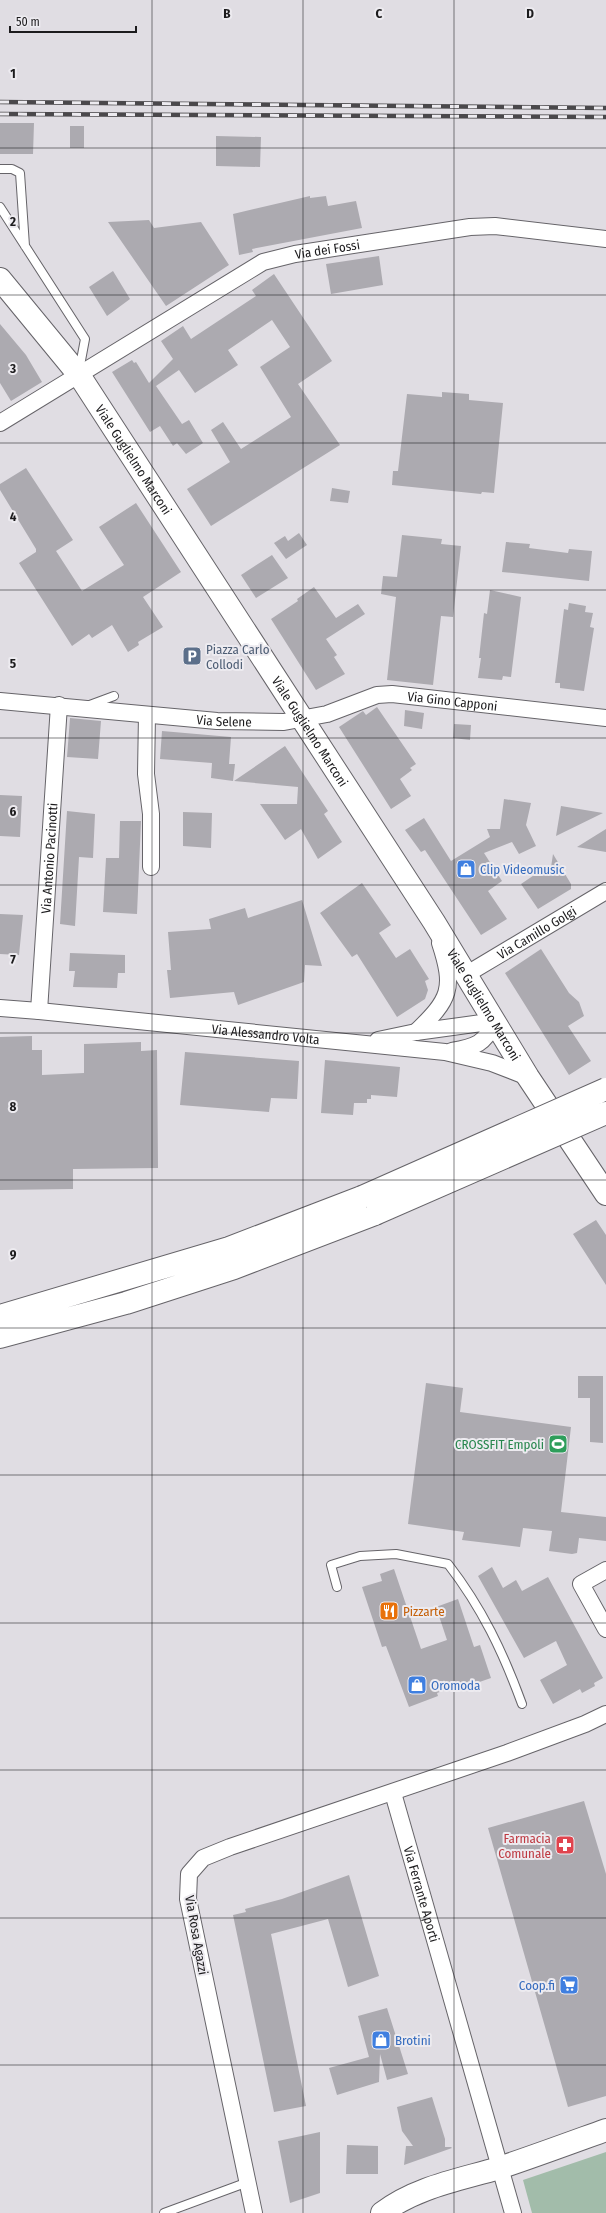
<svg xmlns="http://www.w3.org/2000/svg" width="606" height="2213" font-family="'Fira Sans Condensed',sans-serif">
  <rect width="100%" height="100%" fill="#e0dde3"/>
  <!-- green -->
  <path fill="#a2bcaa" d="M 606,2152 L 606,2213 L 532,2213 L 523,2180 Z"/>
  <!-- building -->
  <path fill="#acaab0" d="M 0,123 L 34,123 L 33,154 L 0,154 Z
    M 70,126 L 84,126 L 84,148 L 70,148 Z
    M 216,136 L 261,137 L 260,167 L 216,166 Z
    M 310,196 L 310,198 L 326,196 L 328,206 L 356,201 L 362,228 L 252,249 L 253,252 L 239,255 L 233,214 Z
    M 149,220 L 154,228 L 201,222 L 229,265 L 166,306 L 108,222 Z
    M 379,256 L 383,285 L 331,294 L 326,264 Z
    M 113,271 L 130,299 L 107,316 L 89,287 Z
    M 274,274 L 332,361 L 298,384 L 340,445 L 211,526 L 187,489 L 230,462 L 211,430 L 223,422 L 241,449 L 291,417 L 260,367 L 290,347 L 272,320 L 228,350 L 238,365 L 195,393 L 179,370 L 156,386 L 182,424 L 189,420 L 203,443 L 186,454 L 177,443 L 173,446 L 160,426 L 150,432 L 112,372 L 132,360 L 134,363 L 136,362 L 149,383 L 173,359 L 161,341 L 183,326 L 191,339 L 256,296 L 252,290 Z
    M 0,324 L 26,355 L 42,382 L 11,401 L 0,383 Z
    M 442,392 L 469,394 L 469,400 L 503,403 L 494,493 L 482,492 L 481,494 L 392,485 L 393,471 L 398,471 L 407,394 L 442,397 Z
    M 26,468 L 73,540 L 56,551 L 82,591 L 124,565 L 99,527 L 136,503 L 181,572 L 143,597 L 163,627 L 138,642 L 139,645 L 128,652 L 112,625 L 92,638 L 89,634 L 72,646 L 19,563 L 36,552 L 36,549 L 0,490 L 0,484 Z
    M 332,488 L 350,491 L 348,503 L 330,501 Z
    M 299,533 L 307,545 L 286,559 L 274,543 L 285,536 L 288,541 Z
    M 402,535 L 442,539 L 441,544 L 461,546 L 453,617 L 441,616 L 433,685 L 387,680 L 396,597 L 381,594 L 383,576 L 397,577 Z
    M 506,542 L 530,544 L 529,548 L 568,553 L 569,549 L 592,551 L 589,581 L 502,572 Z
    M 272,555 L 288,578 L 256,598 L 241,575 Z
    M 314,587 L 336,618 L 358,604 L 365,614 L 326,639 L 337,655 L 334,657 L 345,674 L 316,690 L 271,619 L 298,601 L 297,599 Z
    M 490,590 L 521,597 L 511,677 L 503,676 L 502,680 L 478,678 L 481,658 L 479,658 L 484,613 L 487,614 Z
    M 569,603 L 586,606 L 585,612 L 593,613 L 590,627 L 594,628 L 584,691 L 560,688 L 560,683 L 555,683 L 564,609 L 568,610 Z
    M 377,707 L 416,764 L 410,768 L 412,770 L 400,779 L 411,796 L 391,809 L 339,727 L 363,711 L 366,715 Z
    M 405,710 L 424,713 L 422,729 L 404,726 Z
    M 70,718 L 101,721 L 98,759 L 67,757 Z
    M 454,724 L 471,725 L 470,740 L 453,738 Z
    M 162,731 L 231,737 L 229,764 L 235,764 L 233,781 L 211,778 L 212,763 L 160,759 Z
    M 285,746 L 328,811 L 324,814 L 342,842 L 318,859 L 301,829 L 285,840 L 260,804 L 297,804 L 298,787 L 234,781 Z
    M 0,795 L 22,796 L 20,837 L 0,836 Z
    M 504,799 L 531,803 L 526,825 L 536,846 L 519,854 L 512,842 L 484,853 L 502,881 L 488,891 L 507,919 L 481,935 L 425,850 L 421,852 L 405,830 L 424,818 L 451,861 L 490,837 L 487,829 L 500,829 Z
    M 561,806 L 603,813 L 556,836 Z
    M 67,811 L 95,814 L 93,858 L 79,857 L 75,926 L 60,924 Z
    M 183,812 L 212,813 L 211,848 L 183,846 Z
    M 120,821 L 141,821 L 137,914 L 103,912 L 106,858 L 119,858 Z
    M 606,829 L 606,852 L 577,847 Z
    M 553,854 L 571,884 L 571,889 L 538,909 L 521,884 L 546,867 L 550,874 Z
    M 362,883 L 391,925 L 379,933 L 396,958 L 410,949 L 429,979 L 425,981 L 428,990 L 425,999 L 397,1017 L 357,954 L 352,957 L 320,913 Z
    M 302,900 L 322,966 L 305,965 L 304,982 L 238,1005 L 234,992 L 170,998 L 167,970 L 171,970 L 168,932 L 211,929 L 209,919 L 245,908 L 248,918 Z
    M 0,914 L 23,915 L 19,955 L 0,954 Z
    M 541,949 L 569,993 L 579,1002 L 584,1016 L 568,1026 L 591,1061 L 569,1075 L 505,973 Z
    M 70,953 L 125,955 L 125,973 L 118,973 L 117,988 L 73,987 L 75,971 L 69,971 Z
    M 32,1036 L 32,1050 L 42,1050 L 42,1075 L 84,1073 L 84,1044 L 141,1042 L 141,1051 L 157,1050 L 158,1168 L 73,1169 L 73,1189 L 0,1190 L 0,1037 Z
    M 185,1052 L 299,1061 L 297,1099 L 271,1098 L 269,1112 L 180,1105 Z
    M 325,1060 L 400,1067 L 397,1097 L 371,1095 L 371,1099 L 367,1099 L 367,1103 L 354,1103 L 353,1115 L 321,1113 Z
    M 596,1220 L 606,1235 L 606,1285 L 573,1234 Z
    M 578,1376 L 603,1376 L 603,1443 L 590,1442 L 590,1398 L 578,1398 Z
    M 426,1383 L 463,1388 L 460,1412 L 571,1427 L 561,1512 L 606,1517 L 606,1541 L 579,1538 L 577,1553 L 572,1554 L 549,1551 L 552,1531 L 523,1528 L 520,1547 L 462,1540 L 464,1532 L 408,1524 Z
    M 492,1567 L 503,1588 L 516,1580 L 522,1591 L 548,1577 L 603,1678 L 594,1683 L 595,1686 L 582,1693 L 580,1689 L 553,1704 L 540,1680 L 567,1665 L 556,1641 L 524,1658 L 478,1576 Z
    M 394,1569 L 421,1649 L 447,1640 L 436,1607 L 458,1599 L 474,1647 L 480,1645 L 491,1678 L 462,1688 L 461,1684 L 437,1693 L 438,1696 L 409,1707 L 386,1646 L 382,1647 L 362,1587 L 382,1581 L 380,1574 Z
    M 584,1801 L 606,1874 L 606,2096 L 568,2107 L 488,1828 Z
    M 349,1875 L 379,1976 L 348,1987 L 328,1919 L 271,1934 L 306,2106 L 274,2112 L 233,1915 L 246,1912 L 245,1909 L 282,1899 Z
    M 387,2008 L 408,2074 L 387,2080 L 380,2054 L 379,2082 L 337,2095 L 329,2068 L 369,2057 L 358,2016 Z
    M 432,2097 L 445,2139 L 445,2147 L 451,2147 L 452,2148 L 404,2165 L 406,2146 L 413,2146 L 402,2131 L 397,2107 Z
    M 320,2132 L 320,2193 L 290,2203 L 278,2141 Z
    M 347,2145 L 378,2146 L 378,2174 L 346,2174 Z"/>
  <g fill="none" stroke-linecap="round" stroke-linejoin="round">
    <defs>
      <path id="lane" d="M 0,169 L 12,169 L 20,173 L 25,246
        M 0,207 L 85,339 L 79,371
        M 87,706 L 114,696
        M 337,1587 L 331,1565 L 360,1556 L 396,1554 L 448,1564 C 482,1608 503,1652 522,1704
        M 164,2213 L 248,2182"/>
      <g id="street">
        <path id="s1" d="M 0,423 L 263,262 L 295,254 L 470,227 L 495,226 L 606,239"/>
        <path id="s2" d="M 0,701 L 217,721 L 284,722 L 327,714 L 377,695 L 392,694 L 606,718"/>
        <path d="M 147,715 L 146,774 L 151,814 L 151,867"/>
        <path id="s3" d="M 467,974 L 606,891"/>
        <path id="s4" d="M 0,1008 L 39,1011 L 445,1052 L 492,1063 L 528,1077"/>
        <path id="s5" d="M 39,1011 L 59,705"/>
        <path d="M 416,1032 C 450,999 455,989 440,943"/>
        <path d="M 378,1040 L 416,1032 L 496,1021"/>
        <path d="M 452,1051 C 476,1047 484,1044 496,1021"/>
        <path d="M 606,1570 L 581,1584 L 606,1629"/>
        <path id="s6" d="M 393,1793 L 513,2213"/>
        <path d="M 254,2213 L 188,1899 L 189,1874 L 203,1858 L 230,1847 L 507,1753 L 585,1724 L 606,1714"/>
      </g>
      <g id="secondary">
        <path id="s7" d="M 0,279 L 79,375 L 434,922 L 528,1077 L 606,1194"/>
        <path d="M 382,2213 C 416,2187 459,2180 499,2168 C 535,2156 570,2143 606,2130"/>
      </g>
      <path id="highway" d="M 0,1316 L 229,1248 L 362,1197
        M 0,1337 L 126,1303 L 234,1268 L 375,1214"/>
    </defs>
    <!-- lane casing -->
    <use href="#lane" stroke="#666469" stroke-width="10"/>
    <!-- street casing -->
    <use href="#street" stroke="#666469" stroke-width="18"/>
    <!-- secondary casing -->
    <use href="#secondary" stroke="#666469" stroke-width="24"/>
    <!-- highway casing -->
    <use href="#highway" stroke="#666469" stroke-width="24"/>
    <!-- lane -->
    <use href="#lane" stroke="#fff" stroke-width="8"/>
    <!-- street -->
    <use href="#street" stroke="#fff" stroke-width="16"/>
    <!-- secondary -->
    <use href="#secondary" stroke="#fff" stroke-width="22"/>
    <!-- highway -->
    <use href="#highway" stroke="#fff" stroke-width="22"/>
    <defs>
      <path id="rail" d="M 0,102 L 606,108
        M 0,114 L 606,117"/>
    </defs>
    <!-- rail casing -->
    <use href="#rail" stroke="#4a484b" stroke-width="4.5"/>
    <!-- rail -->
    <use href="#rail" stroke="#edebf0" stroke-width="3" stroke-dasharray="9" stroke-linecap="butt"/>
    <defs>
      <path id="highway-bridge" d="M 362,1197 L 606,1089
        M 375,1214 L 606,1113"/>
    </defs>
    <!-- highway-bridge casing -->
    <use href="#highway-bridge" stroke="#666469" stroke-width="24" stroke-linecap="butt"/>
    <!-- highway-bridge -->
    <use href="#highway-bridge" stroke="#fff" stroke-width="22"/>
  </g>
  <!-- grid -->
  <path fill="none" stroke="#1c1b1d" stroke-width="1" stroke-opacity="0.55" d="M 152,0 L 152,2213M 303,0 L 303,2213M 454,0 L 454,2213M 0,148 L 606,148M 0,295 L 606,295M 0,443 L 606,443M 0,590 L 606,590M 0,738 L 606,738M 0,885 L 606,885M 0,1033 L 606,1033M 0,1180 L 606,1180M 0,1328 L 606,1328M 0,1475 L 606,1475M 0,1623 L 606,1623M 0,1770 L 606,1770M 0,1918 L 606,1918M 0,2065 L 606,2065"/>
  <!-- icons -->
  <defs>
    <symbol id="parking-square" viewBox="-11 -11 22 22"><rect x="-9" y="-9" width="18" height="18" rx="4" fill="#5c6f8a" stroke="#edebf0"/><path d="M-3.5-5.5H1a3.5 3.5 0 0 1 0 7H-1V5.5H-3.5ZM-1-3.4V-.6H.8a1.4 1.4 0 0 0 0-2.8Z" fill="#fff"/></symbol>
    <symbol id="shop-square" viewBox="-11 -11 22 22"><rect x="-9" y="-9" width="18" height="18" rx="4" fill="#3f7fe0" stroke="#edebf0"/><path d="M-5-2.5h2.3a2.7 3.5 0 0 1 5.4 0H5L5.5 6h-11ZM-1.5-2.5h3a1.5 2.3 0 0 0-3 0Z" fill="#fff"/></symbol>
    <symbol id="stadium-square" viewBox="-11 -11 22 22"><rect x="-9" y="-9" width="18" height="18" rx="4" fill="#2e9e5b" stroke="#edebf0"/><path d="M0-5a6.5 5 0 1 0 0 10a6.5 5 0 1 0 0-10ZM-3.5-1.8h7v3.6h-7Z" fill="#fff"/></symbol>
    <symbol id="restaurant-square" viewBox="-11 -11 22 22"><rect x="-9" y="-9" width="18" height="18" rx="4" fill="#e8710a" stroke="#edebf0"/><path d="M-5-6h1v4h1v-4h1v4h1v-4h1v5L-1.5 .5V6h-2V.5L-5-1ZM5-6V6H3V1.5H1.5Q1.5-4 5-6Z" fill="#fff"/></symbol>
    <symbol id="pharmacy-square" viewBox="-11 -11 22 22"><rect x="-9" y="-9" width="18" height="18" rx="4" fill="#e0444e" stroke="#edebf0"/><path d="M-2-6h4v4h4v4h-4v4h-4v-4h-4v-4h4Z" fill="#fff"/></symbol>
    <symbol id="supermarket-square" viewBox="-11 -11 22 22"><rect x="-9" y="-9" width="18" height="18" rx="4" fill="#3f7fe0" stroke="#edebf0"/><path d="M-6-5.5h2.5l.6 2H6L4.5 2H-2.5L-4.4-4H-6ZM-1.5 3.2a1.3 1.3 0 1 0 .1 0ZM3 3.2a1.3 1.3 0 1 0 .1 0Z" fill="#fff"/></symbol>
  </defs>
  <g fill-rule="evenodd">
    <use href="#parking-square" x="181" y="645" width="22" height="22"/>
    <use href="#shop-square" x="455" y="858" width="22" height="22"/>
    <use href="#stadium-square" x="547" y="1433" width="22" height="22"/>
    <use href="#restaurant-square" x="378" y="1600" width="22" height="22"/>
    <use href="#shop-square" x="406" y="1674" width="22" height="22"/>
    <use href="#pharmacy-square" x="554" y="1834" width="22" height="22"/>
    <use href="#supermarket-square" x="558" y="1974" width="22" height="22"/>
    <use href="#shop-square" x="370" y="2029" width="22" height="22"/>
  </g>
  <g text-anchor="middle" stroke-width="4" stroke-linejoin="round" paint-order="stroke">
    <!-- street labels -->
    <g font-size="13" fill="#1c1b1d" stroke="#edebf0">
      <text dy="5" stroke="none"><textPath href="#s1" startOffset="374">Via dei Fossi</textPath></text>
      <text dy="5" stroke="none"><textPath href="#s7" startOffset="225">Viale Guglielmo Marconi</textPath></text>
      <text dy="5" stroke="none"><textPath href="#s2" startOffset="458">Via Gino Capponi</textPath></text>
      <text dy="5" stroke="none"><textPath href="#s2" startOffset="225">Via Selene</textPath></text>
      <text dy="5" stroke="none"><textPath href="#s7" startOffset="549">Viale Guglielmo Marconi</textPath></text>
      <text dy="5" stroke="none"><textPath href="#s5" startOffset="153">Via Antonio Pacinotti</textPath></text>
      <text dy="5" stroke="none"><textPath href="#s3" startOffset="81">Via Camillo Golgi</textPath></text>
      <text dy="5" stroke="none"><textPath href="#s7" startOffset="873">Viale Guglielmo Marconi</textPath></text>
      <text dy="5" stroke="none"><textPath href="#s4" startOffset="267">Via Alessandro Volta</textPath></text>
      <text dy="5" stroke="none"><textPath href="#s6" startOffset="105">Via Ferrante Aporti</textPath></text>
      <text transform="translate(197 1935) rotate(80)" y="5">Via Rosa Agazzi</text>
    </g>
    <!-- service labels -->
    <g font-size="13" fill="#4e5e75" stroke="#edebf0" text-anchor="start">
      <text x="206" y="654">Piazza Carlo<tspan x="206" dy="15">Collodi</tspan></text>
    </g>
    <!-- shop labels -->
    <g font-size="13" fill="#366cbe" stroke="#edebf0" text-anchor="start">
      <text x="480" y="874">Clip Videomusic</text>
      <text x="431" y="1690">Oromoda</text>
      <text x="555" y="1990" text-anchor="end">Coop.fi</text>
      <text x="395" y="2045">Brotini</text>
    </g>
    <!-- leisure labels -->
    <g font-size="13" fill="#27864d" stroke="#edebf0" text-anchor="end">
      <text x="544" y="1449">CROSSFIT Empoli</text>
    </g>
    <!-- food labels -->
    <g font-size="13" fill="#c56008" stroke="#edebf0" text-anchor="start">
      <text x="403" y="1616">Pizzarte</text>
    </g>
    <!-- health labels -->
    <g font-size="13" fill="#be3a42" stroke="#edebf0" text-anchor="end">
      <text x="551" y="1843">Farmacia<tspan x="551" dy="15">Comunale</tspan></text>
    </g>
  </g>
  <g font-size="13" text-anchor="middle" font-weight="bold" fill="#1c1b1d" stroke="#edebf0" stroke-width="4" stroke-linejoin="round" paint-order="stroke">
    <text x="227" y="18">B</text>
    <text x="379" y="18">C</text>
    <text x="530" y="18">D</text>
    <text x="13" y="78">1</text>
    <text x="13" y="226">2</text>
    <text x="13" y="373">3</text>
    <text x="13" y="521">4</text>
    <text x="13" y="668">5</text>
    <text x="13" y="816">6</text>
    <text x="13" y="964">7</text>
    <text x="13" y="1111">8</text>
    <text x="13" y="1259">9</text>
  </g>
  <!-- scale -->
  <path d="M10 26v6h126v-6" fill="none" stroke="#1c1b1d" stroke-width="2"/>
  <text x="16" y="26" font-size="12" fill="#1c1b1d" stroke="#edebf0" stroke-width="3" paint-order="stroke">50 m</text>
</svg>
